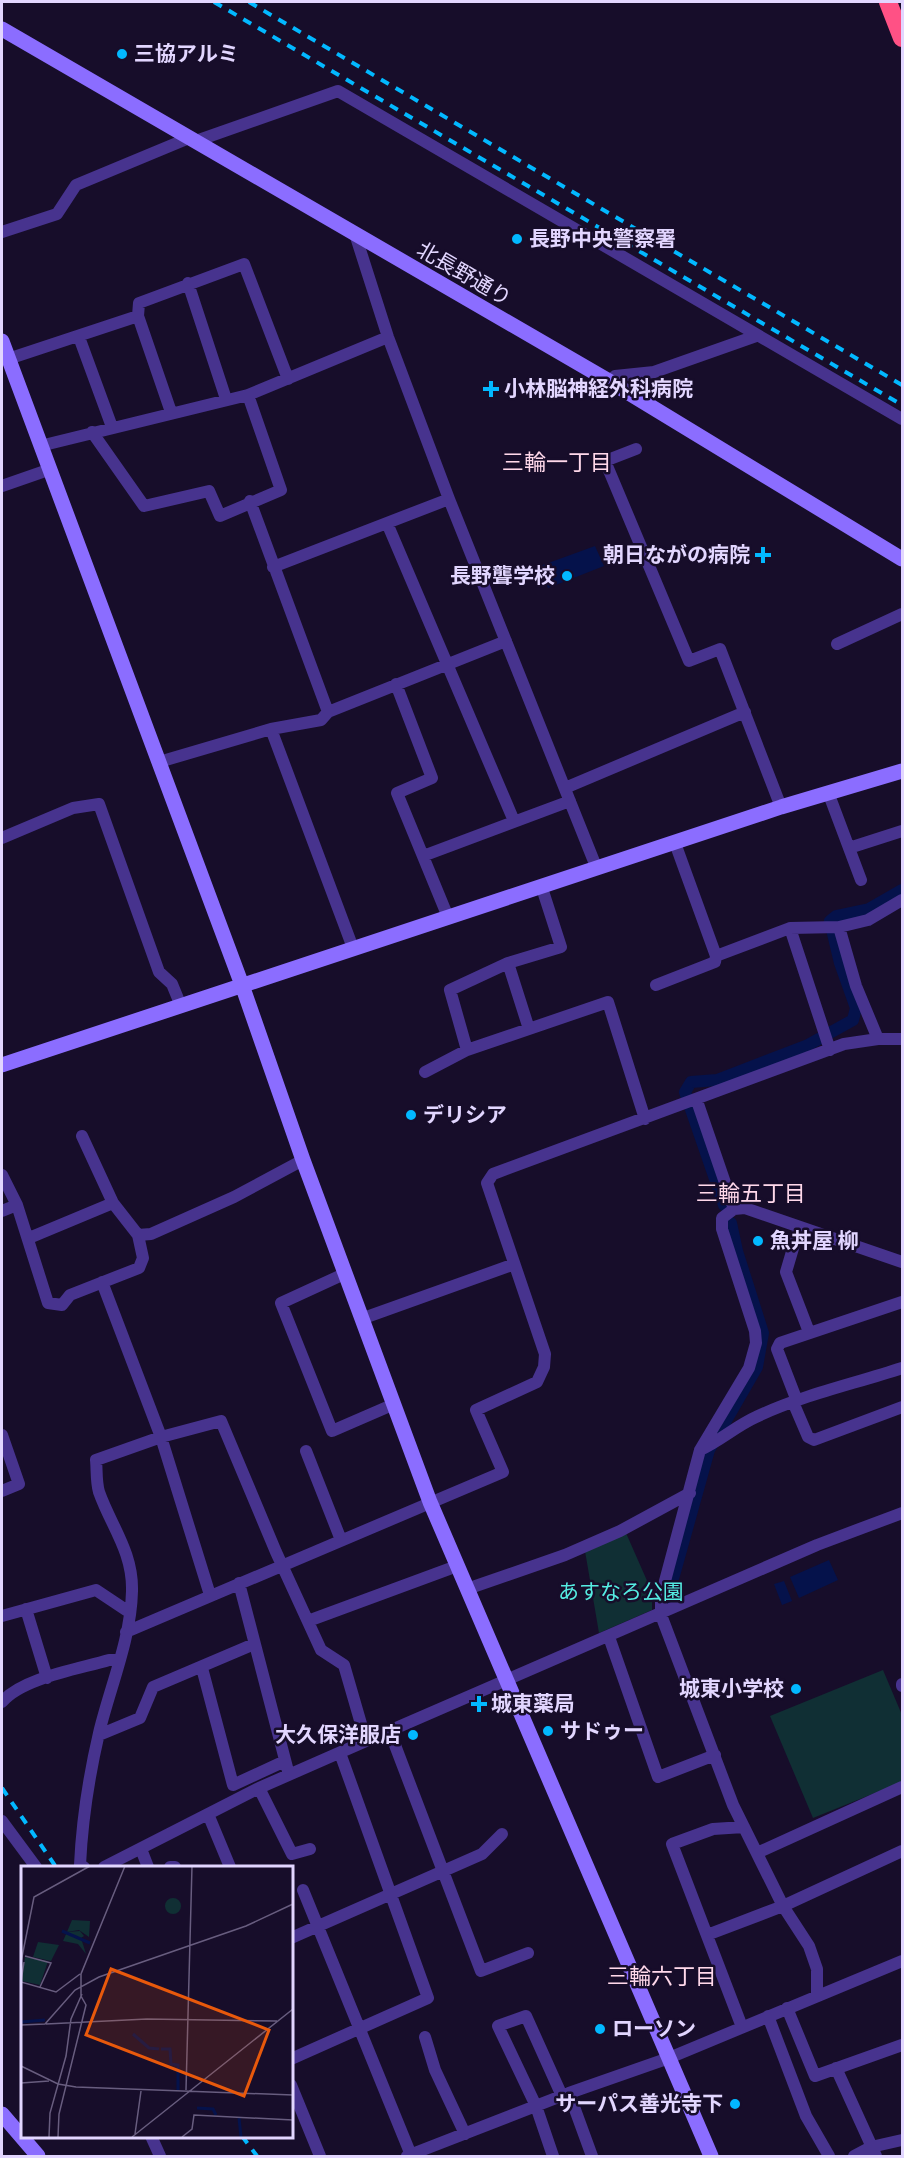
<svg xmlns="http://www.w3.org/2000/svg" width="904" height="2158" font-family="'Exo 2','Noto Sans JP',sans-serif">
  <rect width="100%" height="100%" fill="#170d2a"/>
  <!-- green -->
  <path fill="#102f34" d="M 626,1533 L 652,1592 L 652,1610 L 599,1633 L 585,1551 Z
    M 883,1670 L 902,1715 L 902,1782 L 813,1818 L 770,1716 Z"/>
  <!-- water -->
  <path fill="#05124b" d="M 595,546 L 604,566 L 548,588 L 540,566 Z
    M 829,1560 L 838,1580 L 799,1598 L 790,1577 Z
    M 784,1581 L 792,1601 L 782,1605 L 774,1584 Z"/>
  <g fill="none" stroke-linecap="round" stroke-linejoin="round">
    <!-- canal -->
    <path stroke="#05124b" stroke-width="12" d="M 724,1205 L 685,1092 L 691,1082 L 717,1080 L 808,1045 L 853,1020 L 856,1008 L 840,963 L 830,921 L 836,916 L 869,909 L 902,890
      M 666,1604 L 709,1450 L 757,1367 L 763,1333 L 737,1251 L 731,1223"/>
    <!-- street -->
    <path stroke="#47338e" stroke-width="12" d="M 196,141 L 338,91 L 902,419
      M 2,232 L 57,214 L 76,185 L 189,138
      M 356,237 L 388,337 L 449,499 L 597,869
      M 188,283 L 226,399
      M 138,316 L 139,303 L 244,264 L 288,379
      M 79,337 L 112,427
      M 8,359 L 138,316 L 171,412
      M 609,381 L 615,376 L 654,372 L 756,336
      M 92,432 L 144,506 L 209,491 L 220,516 L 281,490 L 248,395
      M 40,446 L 248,395 L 388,337
      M 636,449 L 605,461 L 689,661 L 720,649 L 781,807
      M 2,486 L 48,470
      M 250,501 L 328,712
      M 387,523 L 514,821
      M 273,567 L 449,499
      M 837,644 L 902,614
      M 396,684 L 432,778 L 397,793 L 448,917
      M 271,729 L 353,948
      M 159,762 L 271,729 L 321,720 L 328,712 L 506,641
      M 565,788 L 745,712
      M 828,792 L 861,880
      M 2,838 L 73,808 L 99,804 L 159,972 L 172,984 L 181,1006
      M 675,843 L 716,956
      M 849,848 L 902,831
      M 423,856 L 570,801
      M 839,927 L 856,986 L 878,1039
      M 790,928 L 830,1050
      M 508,963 L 529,1029
      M 656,985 L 715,962 L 716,956 L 790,928 L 839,927 L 868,920 L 902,900
      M 467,1050 L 450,990 L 508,963 L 561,947 L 542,888
      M 425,1072 L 467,1050 L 608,1002 L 645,1119
      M 697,1101 L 734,1209
      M 82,1136 L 113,1203 L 138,1235 L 151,1234 L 234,1197 L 303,1160
      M 2,1175 L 17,1205 L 48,1303 L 62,1305 L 70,1295 L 139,1268 L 143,1258 L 138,1235
      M 2,1211 L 17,1205
      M 799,1228 L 786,1272 L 809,1332
      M 29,1238 L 113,1203
      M 344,1274 L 281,1303 L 332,1431 L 392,1405
      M 102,1282 L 161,1437 L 210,1595
      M 361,1319 L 512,1265
      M 797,1401 L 777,1349 L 780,1343 L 902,1302
      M 793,1402 L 808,1437 L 814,1440 L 902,1407
      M 2,1435 L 19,1484 L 2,1491
      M 700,1450 C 720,1441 736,1426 756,1417 C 802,1395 854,1384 902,1368
      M 306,1451 L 341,1540
      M 239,1583 L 289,1775
      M 467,1589 L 565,1555 L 620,1531 L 690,1493
      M 26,1609 L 47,1678
      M 2,1616 L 96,1590 L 129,1612
      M 308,1621 L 457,1566
      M 126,1632 L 503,1472 L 476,1410 L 537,1382 L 544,1367 L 545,1354 L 487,1183 L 493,1174 L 844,1044 L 878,1039 L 902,1039
      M 609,1637 L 658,1777 L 715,1755
      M 202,1668 L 233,1785 L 285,1761
      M 902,1684 L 902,1686
      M 2,1702 C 22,1678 79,1669 109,1660 L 119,1660
      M 390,1732 L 481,1971 L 528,1953
      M 99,1735 L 140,1718 L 153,1687 L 254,1644
      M 259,1788 L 292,1854 L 310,1849
      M 208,1814 L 230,1867
      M 2,1821 L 36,1867
      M 141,1849 L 148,1867
      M 757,1853 L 902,1787
      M 84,1867 L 80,1865 C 82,1822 89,1776 99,1733 C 110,1687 131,1639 132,1591 C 133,1552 111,1526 99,1492 C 96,1482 97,1470 96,1460 L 161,1437 L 221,1421 L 276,1552 L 321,1650 L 344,1665 L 366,1741
      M 104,1867 L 259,1788 L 366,1741 L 817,1545 L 902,1513
      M 170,1867 L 175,1867
      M 303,1890 L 411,2155
      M 707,1935 L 783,1906 L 902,1851
      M 291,1938 L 482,1854 L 502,1834
      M 817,1996 L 817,1969 L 809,1946 L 783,1906 L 733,1805 L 661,1615 L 661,1596 L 700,1450 L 749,1368 L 756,1343 L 755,1331 L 722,1229 L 722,1218 L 734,1209 L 745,1208 L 902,1262
      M 787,2008 L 815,2076 L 902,2045
      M 768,2016 L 806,2116 L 829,2156
      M 742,2027 L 672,1844 L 713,1829 L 744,1827
      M 425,2037 L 435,2070 L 465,2134
      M 291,2059 L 428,1998 L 340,1753
      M 836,2068 L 876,2156
      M 291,2085 L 320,2156
      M 569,2093 L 592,2156
      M 151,2136 L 160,2156
      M 407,2156 L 569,2093 L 669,2058 L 902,1961
      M 553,2156 L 536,2106 L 498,2026 L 526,2016 L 562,2096
      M 854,2156 L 871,2147 L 902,2140"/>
    <!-- secondary -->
    <path stroke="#8b6dff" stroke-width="15" d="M 2,29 L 609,381 L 902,559
      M 2,341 L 242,985 L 303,1160 L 430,1502 L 711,2156
      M 2,1065 L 781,807 L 902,771
      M 2,2114 L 38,2156"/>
    <!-- highway -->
    <path stroke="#ff5185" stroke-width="18" d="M 888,2 L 902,38"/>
    <!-- rail -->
    <path stroke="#02b8ff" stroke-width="4" stroke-dasharray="9 8" stroke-linecap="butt" d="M 214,2 L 902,405
      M 249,2 L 902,385
      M 2,1788 L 56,1867
      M 242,2136 L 257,2156"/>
  </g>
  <!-- markers -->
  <g fill="#02b8ff" stroke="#170d2a" stroke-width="2">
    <circle cx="122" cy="54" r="6"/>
    <circle cx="517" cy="239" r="6"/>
    <path d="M488 380h6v6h6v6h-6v6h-6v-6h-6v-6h6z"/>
    <path d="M760 546h6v6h6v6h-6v6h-6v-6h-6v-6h6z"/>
    <circle cx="567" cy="576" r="6"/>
    <circle cx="411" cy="1115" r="6"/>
    <circle cx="758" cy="1241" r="6"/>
    <circle cx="796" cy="1689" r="6"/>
    <path d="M476 1695h6v6h6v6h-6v6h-6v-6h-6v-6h6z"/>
    <circle cx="548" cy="1731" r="6"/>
    <circle cx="413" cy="1735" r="6"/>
    <circle cx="600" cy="2029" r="6"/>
    <circle cx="735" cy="2104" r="6"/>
  </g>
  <g text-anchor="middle" stroke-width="5" stroke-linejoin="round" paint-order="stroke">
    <!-- poi labels -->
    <g font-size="21" font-weight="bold" fill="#e2d6ff" stroke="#170d2a" text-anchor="start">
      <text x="134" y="61">三協アルミ</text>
      <text x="529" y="246">長野中央警察署</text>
      <text x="504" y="396">小林脳神経外科病院</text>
      <text x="750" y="562" text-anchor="end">朝日ながの病院</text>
      <text x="555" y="583" text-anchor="end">長野聾学校</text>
      <text x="423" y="1122">デリシア</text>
      <text x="770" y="1248">魚丼屋 柳</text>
      <text x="784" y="1696" text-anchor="end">城東小学校</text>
      <text x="491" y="1711">城東薬局</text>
      <text x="560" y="1738">サドゥー</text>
      <text x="401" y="1742" text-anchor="end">大久保洋服店</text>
      <text x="612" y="2036">ローソン</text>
      <text x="723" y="2111" text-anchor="end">サーパス善光寺下</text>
    </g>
    <!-- street labels -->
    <g font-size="21" fill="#e2d6ff" stroke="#170d2a">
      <text transform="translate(464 274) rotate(30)" y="7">北長野通り</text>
    </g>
    <!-- park labels -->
    <g font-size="21" fill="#55ece2" stroke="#170d2a">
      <text x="621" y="1599">あすなろ公園</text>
    </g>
    <!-- neighbourhood labels -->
    <g font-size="22" fill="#ffd8ea" stroke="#170d2a">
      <text x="557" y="470">三輪一丁目</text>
      <text x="751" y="1201">三輪五丁目</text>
      <text x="662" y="1984">三輪六丁目</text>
    </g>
  </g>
  <!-- overview -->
  <g transform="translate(21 1866)">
    <rect width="272" height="272" fill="#170d2a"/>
    <path d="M144 40a8 8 0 1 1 16 0a8 8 0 1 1-16 0ZM 51,54 L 69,55 L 68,71 L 58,64 L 46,66 ZM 17,76 L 38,79 L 30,95 L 12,91 ZM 4,91 L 27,95 L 19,119 L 1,115 Z" fill="#102f34"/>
    <path d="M 59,65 L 63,70 L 60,72 L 65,88 L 57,78 L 42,75 L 46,66 Z" fill="#102f34"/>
    <path fill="none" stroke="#05124b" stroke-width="3" d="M 41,65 L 69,77M 0,156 L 24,154M 112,168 L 128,182 L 138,183M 140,183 L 149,183 L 150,198 L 157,199 L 157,224M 176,242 L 192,243 L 195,249M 218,252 L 220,271"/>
    <path fill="none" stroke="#685d7f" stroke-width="1.5" d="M 4,90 L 30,97 L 19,121M 0,96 L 13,31 L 69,0M 3,96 L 0,116 L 35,126 L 59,108M 25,158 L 126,153 L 256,155M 0,159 L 24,158 L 54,124 L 78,111 L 225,60 L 272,38M 0,200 L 37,218 L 55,221 L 272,229M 0,217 L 28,215M 165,224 L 171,0M 114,268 L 120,225M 28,271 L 29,247 L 45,190 L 50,153 L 61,128M 37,271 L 38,248 L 65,139 L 60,130 L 60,108 L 104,0M 111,271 L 272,143M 161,271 L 171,263 L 173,249 L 272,254"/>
    <path fill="#e8590c" fill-opacity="0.15" stroke="#e8590c" stroke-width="3" d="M 90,103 L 248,164 L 223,230 L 65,169 Z"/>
    <rect width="272" height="272" fill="none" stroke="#e2d6ff" stroke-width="3"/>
  </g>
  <!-- border -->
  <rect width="904" height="2158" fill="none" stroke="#e2d6ff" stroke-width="6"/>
</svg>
